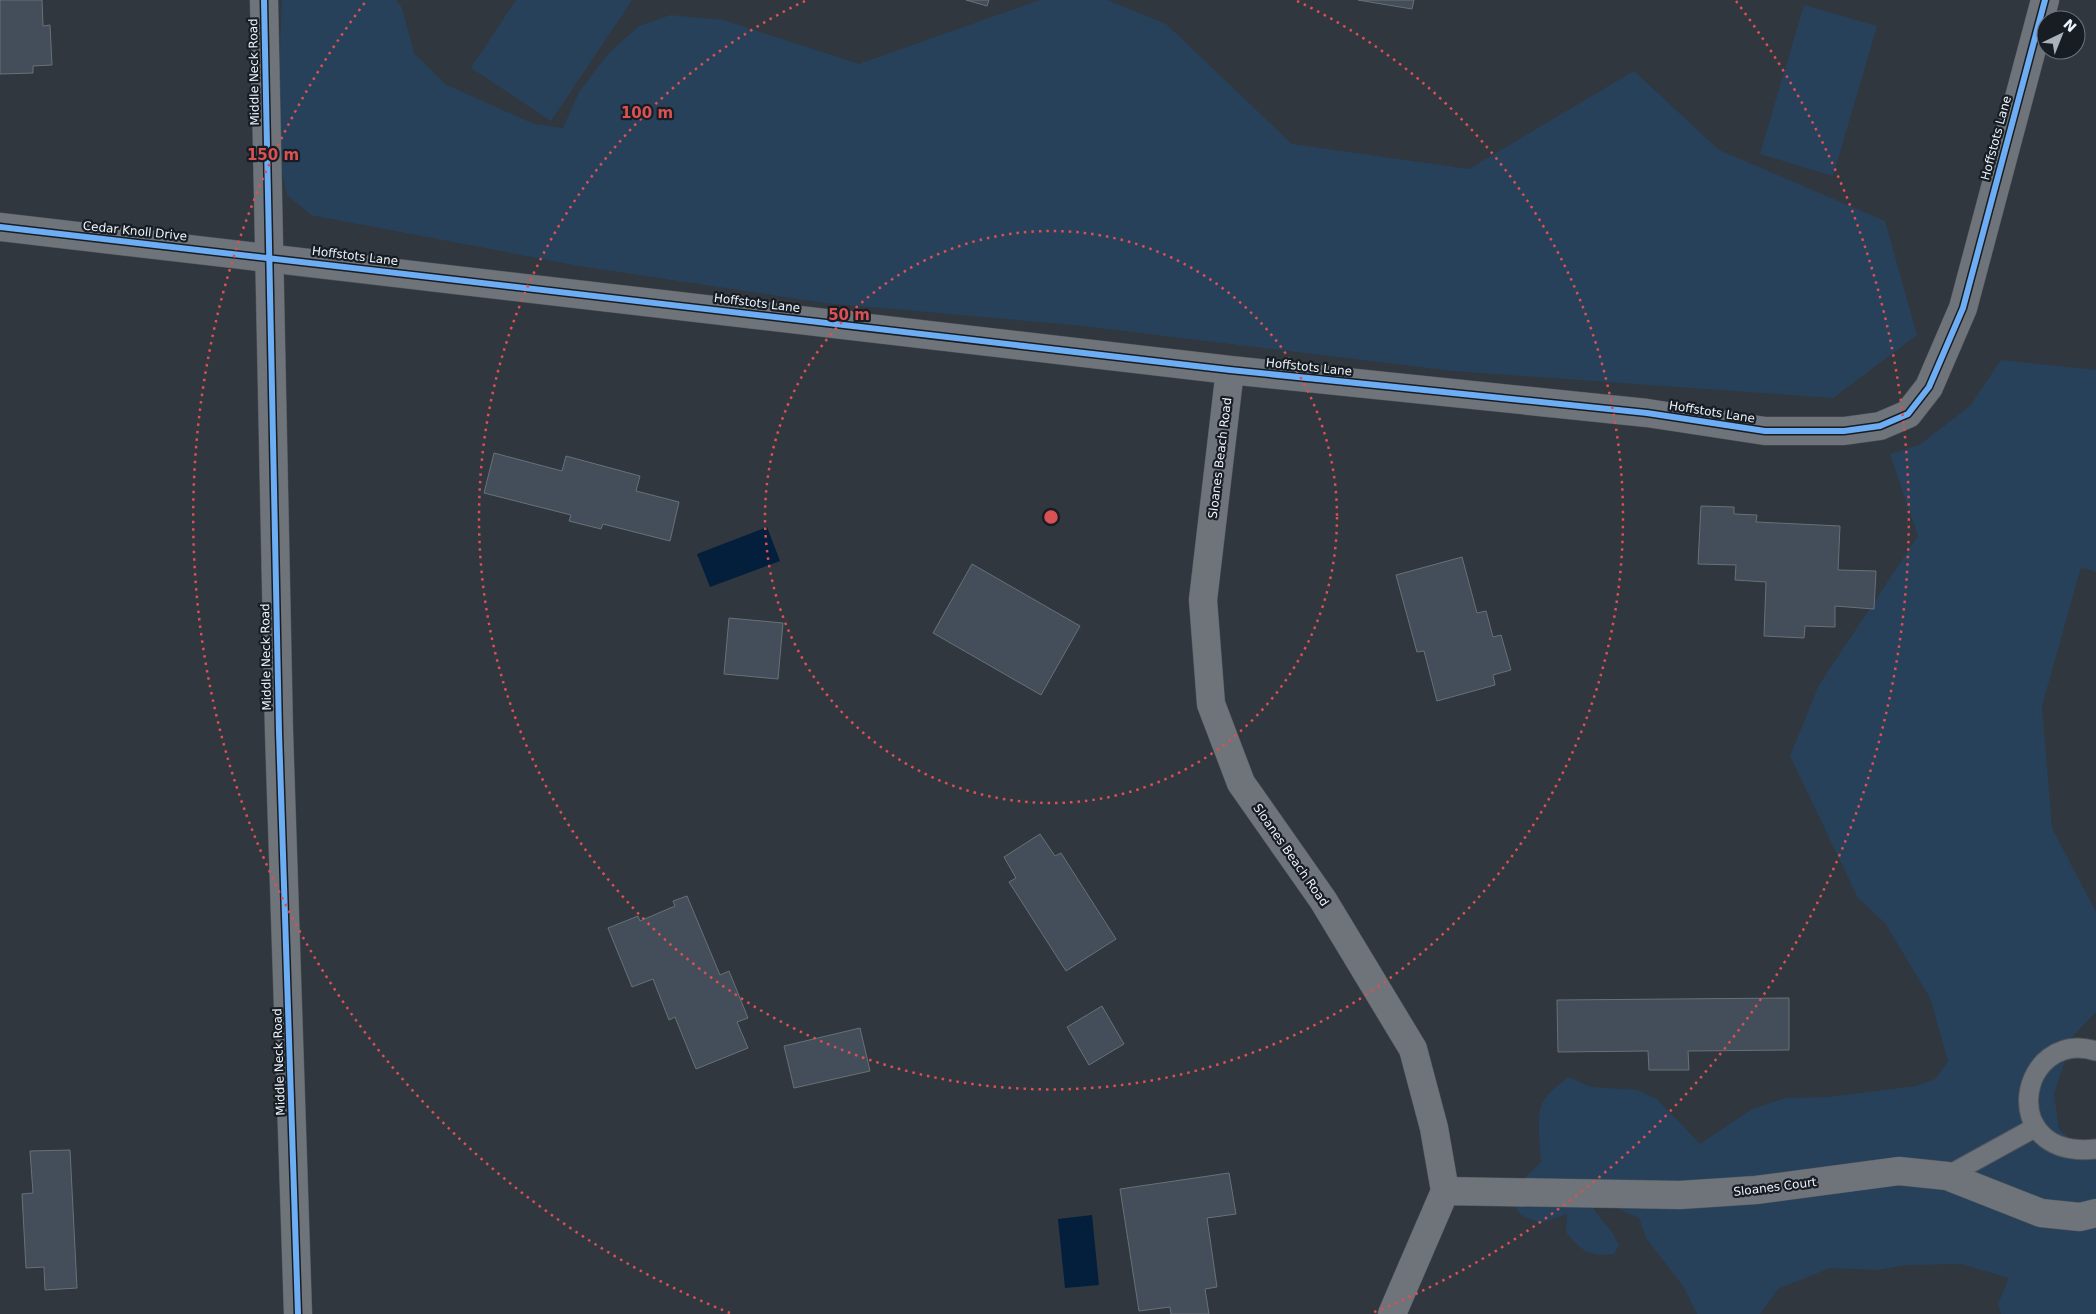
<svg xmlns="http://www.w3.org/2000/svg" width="2096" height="1314" font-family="'DejaVu Sans',sans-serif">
  <rect width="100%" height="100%" fill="#30373e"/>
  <!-- green -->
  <path fill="#28415b" d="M 282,0 L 396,0 L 402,8 L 414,53 L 445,84 L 534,124 L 563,128 L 579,92 L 608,54 L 639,26 L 670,15 L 723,20 L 859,64 L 1040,0 L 1107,0 L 1166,24 L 1292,144 L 1469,169 L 1634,71 L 1719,150 L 1885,221 L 1917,335 L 1833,398 L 1453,371 L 1074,325 L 825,303 L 579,266 L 311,215 L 287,195 L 276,147 Z
    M 516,0 L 632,0 L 551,121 L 471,68 Z
    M 1804,5 L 1877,26 L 1833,176 L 1760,154 Z
    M 2001,360 L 2096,370 L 2096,572 L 2081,567 L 2042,706 L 2052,828 L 2096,912 L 2096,1012 L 2073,1036 L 2054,1094 L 2059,1129 L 2070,1139 L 2096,1144 L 2096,1314 L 2001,1314 L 1998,1304 L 2009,1278 L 1961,1264 L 1906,1265 L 1877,1270 L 1830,1268 L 1778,1289 L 1760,1314 L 1697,1314 L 1683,1286 L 1646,1238 L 1639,1218 L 1621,1210 L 1601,1188 L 1585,1185 L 1594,1210 L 1612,1232 L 1619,1245 L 1614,1254 C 1590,1257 1581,1251 1566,1232 L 1567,1214 L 1540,1223 L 1521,1215 L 1511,1202 L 1523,1180 L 1541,1162 C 1540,1148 1536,1113 1543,1102 C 1549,1092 1560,1083 1569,1077 L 1591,1087 L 1637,1090 L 1657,1099 L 1700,1144 L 1752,1109 L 1786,1098 L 1829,1097 L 1916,1086 L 1935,1079 L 1948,1061 L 1930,998 L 1885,923 L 1858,898 L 1790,756 L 1819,685 L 1918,536 L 1890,454 L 1919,445 L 1970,406 Z"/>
  <!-- water -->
  <path fill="#041f3b" d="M 767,527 L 780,561 L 710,587 L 697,554 Z
    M 1092,1215 L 1099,1285 L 1065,1288 L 1058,1219 Z"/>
  <!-- building -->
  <path fill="#434e5a" stroke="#6a7076" d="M 0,0 L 42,0 L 43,26 L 50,25 L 52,65 L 33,66 L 33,73 L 0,74 Z
    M 966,0 L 989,0 L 987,6 Z
    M 1358,0 L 1414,0 L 1412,9 Z
    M 494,453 L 562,471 L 566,456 L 640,476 L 636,491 L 679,502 L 670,541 L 603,524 L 601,529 L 569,521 L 571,515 L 484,493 Z
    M 1701,506 L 1734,507 L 1734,514 L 1757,515 L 1756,522 L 1840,526 L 1838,570 L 1876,571 L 1874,609 L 1835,606 L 1835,627 L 1805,626 L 1804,638 L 1764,636 L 1766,582 L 1735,580 L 1736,565 L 1698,564 Z
    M 1462,557 L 1477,613 L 1486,611 L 1493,637 L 1501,635 L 1511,670 L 1493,675 L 1495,685 L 1437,701 L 1424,651 L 1417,652 L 1396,575 Z
    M 972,564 L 1080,626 L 1041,695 L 933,633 Z
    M 729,618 L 783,623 L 778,679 L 724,674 Z
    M 1040,834 L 1055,856 L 1061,853 L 1116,939 L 1066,971 L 1009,882 L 1016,878 L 1004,857 Z
    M 687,896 L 720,975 L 729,971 L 748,1018 L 737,1022 L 748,1048 L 696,1069 L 675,1017 L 669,1020 L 653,979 L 632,987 L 608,928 L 638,916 L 640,921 L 675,906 L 673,901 Z
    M 1789,998 L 1789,1050 L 1688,1051 L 1689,1070 L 1649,1070 L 1648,1051 L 1558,1052 L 1557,1000 Z
    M 1102,1006 L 1124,1044 L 1089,1065 L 1067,1027 Z
    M 860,1028 L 870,1071 L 794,1088 L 784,1046 Z
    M 70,1150 L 77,1288 L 45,1290 L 44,1267 L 26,1268 L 22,1194 L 33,1193 L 30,1151 Z
    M 1229,1173 L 1236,1214 L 1207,1218 L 1217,1287 L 1205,1289 L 1209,1314 L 1171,1314 L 1170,1307 L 1139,1311 L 1120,1189 Z"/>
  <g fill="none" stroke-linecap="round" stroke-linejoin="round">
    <defs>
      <path id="lane" d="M 2096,1051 C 2019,1027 1994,1160 2096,1149
        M 1947,1176 L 2036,1127"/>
      <path id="street" d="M 0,227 L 1230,370 L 1647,413 L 1765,431 L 1844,431 L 1880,426 L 1908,414 L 1929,387 L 1963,308 L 2045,0
        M 1230,370 L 1203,600 L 1211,704 L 1241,783 L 1323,900 L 1413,1049 L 1434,1128 L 1445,1191 L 1392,1314
        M 1445,1191 L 1680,1195 L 1756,1190 L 1899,1171 L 1947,1176 L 2041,1213 L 2080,1217 L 2096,1213"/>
      <path id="secondary" d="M 264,0 L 279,732 L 298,1314"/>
    </defs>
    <!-- lane casing -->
    <use href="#lane" stroke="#50565c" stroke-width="21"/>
    <!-- street casing -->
    <use href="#street" stroke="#50565c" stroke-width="29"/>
    <!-- secondary casing -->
    <use href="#secondary" stroke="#50565c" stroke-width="29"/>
    <!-- lane -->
    <use href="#lane" stroke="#6f747a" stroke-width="19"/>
    <!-- street -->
    <use href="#street" stroke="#6f747a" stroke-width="28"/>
    <!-- secondary -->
    <use href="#secondary" stroke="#6f747a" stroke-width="28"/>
    <defs>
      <path id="cycleway" d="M 264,0 L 279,732 L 298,1314
        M 0,227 L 1230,370 L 1647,413 L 1765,431 L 1844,431 L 1880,426 L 1908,414 L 1929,387 L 1963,308 L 2045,0"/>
    </defs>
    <!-- cycleway casing -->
    <use href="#cycleway" stroke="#181d23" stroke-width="9"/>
    <!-- cycleway -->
    <use href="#cycleway" stroke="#6dadf4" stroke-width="6"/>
  </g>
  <!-- distance rings -->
  <g fill="none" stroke="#da5153" stroke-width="2.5" stroke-dasharray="2.5 5">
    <circle cx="1051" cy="517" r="286"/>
    <path d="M1297 1A572 572 0 1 1 805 1"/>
    <path d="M730 1313A858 858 0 0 1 366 1M1736 1A858 858 0 0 1 1372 1313"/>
  </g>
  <g text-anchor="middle" stroke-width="4.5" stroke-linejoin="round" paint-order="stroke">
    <!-- street labels -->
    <g font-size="12" fill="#ecf4fd" stroke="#181d23">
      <text transform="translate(254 72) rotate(-91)" y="4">Middle Neck Road</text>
      <text transform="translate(1996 138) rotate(-75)" y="4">Hoffstots Lane</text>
      <text transform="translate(135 231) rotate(6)" y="4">Cedar Knoll Drive</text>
      <text transform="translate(355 256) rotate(7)" y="4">Hoffstots Lane</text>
      <text transform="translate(757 303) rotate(7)" y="4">Hoffstots Lane</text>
      <text transform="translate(1309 367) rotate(6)" y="4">Hoffstots Lane</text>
      <text transform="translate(1712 412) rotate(9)" y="4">Hoffstots Lane</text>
      <text transform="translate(1220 458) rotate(-83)" y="4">Sloanes Beach Road</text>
      <text transform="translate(266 657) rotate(-91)" y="4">Middle Neck Road</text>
      <text transform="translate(1291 855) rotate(55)" y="4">Sloanes Beach Road</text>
      <text transform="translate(279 1062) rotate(-92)" y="4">Middle Neck Road</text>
      <text transform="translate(1775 1187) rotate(-7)" y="4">Sloanes Court</text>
    </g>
  </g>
  <circle cx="1051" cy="517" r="8" fill="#da5153" stroke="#181d23" stroke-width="2.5"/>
  <g font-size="15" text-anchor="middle" font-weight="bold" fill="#da5153" stroke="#181d23" stroke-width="4.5" stroke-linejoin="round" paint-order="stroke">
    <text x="647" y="118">100 m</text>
    <text x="273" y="160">150 m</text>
    <text x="849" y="320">50 m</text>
  </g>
  <!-- north arrow -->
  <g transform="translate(2061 35) rotate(43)"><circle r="24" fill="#181d23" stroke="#6d737a"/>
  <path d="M0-4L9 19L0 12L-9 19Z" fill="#aab2ba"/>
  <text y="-8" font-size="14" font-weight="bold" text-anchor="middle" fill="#ecf4fd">N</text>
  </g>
</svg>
